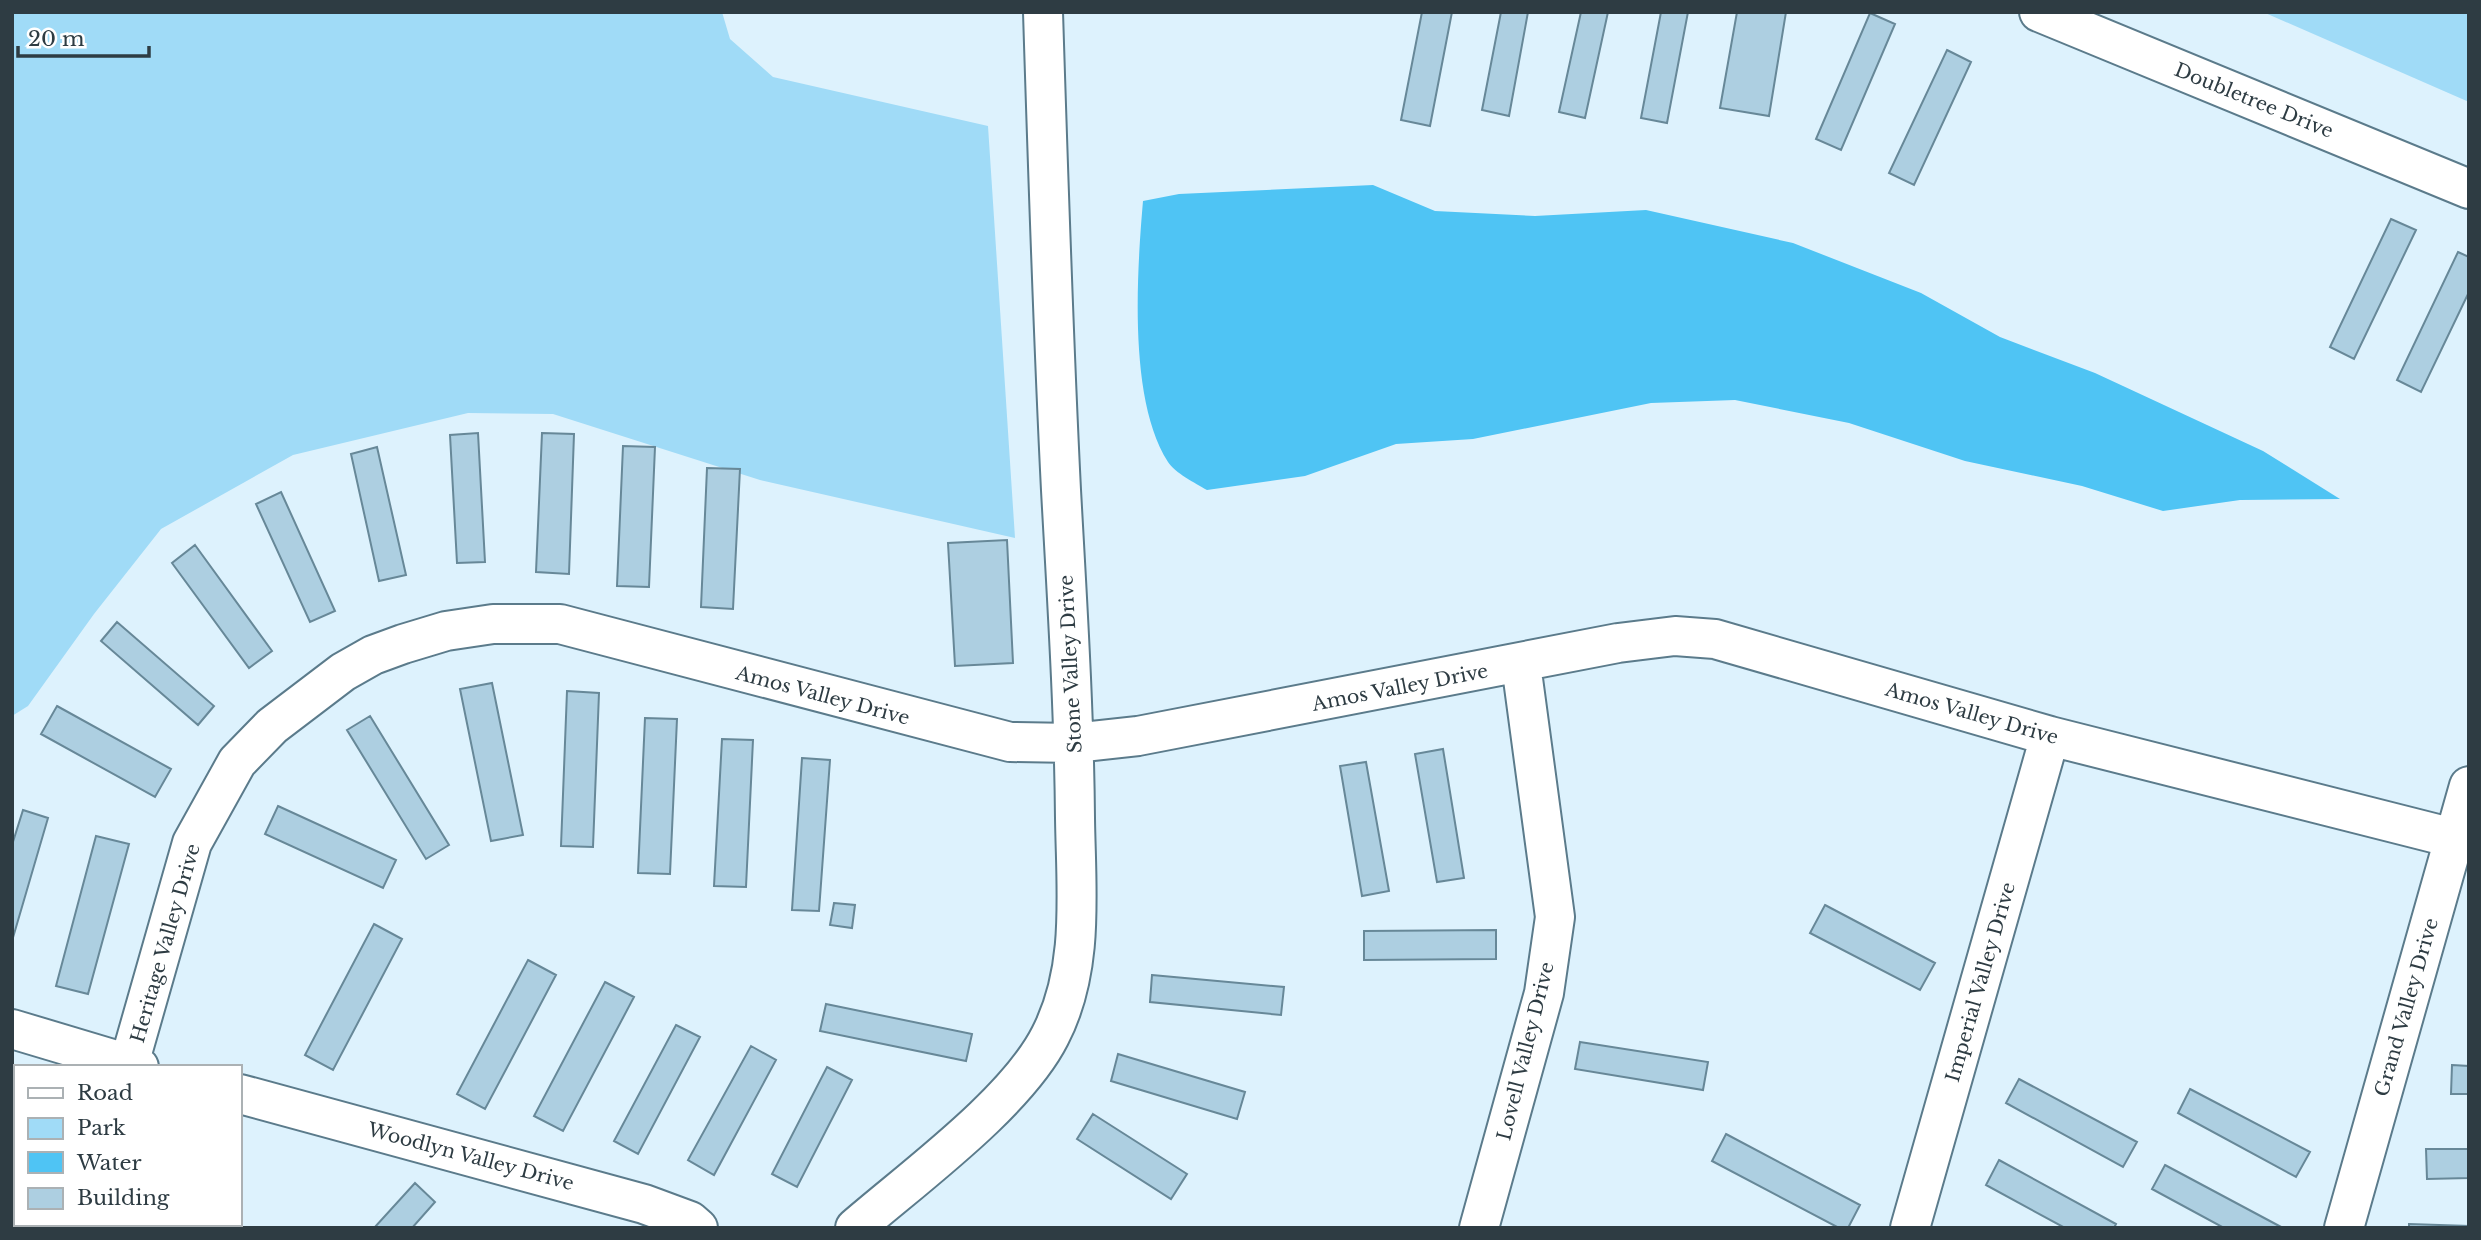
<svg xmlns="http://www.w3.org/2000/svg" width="2481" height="1240" font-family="'Libre Baskerville',serif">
  <rect width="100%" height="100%" fill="#ddf2fd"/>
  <!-- green -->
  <path fill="#a0dbf7" d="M 12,12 L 722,12 L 730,39 L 773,77 L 988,126 L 1015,538 L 760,480 L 553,414 L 468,413 L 293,455 L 161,529 L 94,614 L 28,706 L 12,716 Z
    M 2263,12 L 2469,12 L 2469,102 Z
    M 12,1110 L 16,1111 L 16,1224 L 87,1224 L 86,1228 L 12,1228 Z"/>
  <!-- water -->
  <path fill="#4fc4f4" d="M 1373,185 L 1435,211 L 1535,216 L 1646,210 L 1793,243 L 1921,293 L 2000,337 L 2095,373 L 2263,451 L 2340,499 L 2240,500 L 2163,511 L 2082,486 L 1965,461 L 1849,423 L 1735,400 L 1651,403 L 1473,439 L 1396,444 L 1305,476 L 1207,490 C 1195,483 1175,473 1168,462 C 1128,400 1137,272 1143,201 L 1179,194 Z"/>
  <!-- building -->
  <path fill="#adcfe1" stroke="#678898" stroke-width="2" d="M 1422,12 L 1452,12 L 1430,126 L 1401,120 Z
    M 1501,12 L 1528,12 L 1509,116 L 1482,110 Z
    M 1581,12 L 1608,12 L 1585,118 L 1559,112 Z
    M 1661,12 L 1688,12 L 1667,123 L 1641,118 Z
    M 1737,12 L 1786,12 L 1769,116 L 1720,108 Z
    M 1870,13 L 1895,24 L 1841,150 L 1816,139 Z
    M 1947,50 L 1971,62 L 1914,185 L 1889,173 Z
    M 2391,219 L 2416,230 L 2354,359 L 2330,347 Z
    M 2458,252 L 2469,257 L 2469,292 L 2421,392 L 2397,380 Z
    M 478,433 L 485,562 L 457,563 L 450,435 Z
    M 542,433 L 574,434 L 569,574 L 536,572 Z
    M 623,446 L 655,447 L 649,587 L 617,586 Z
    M 377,447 L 406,575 L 379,581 L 351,454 Z
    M 707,468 L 740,469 L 733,609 L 701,607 Z
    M 281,492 L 335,611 L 310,622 L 256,504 Z
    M 1007,540 L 1013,663 L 955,666 L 948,543 Z
    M 195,545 L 272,651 L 249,668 L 172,563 Z
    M 117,622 L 214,706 L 198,725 L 101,641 Z
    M 492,683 L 523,835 L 491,841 L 460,689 Z
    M 567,691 L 599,693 L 593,847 L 561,846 Z
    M 57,706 L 171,769 L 155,797 L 41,734 Z
    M 370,716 L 449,845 L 426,859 L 347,730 Z
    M 645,718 L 677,719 L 670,874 L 638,873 Z
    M 722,739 L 753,740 L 746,887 L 714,886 Z
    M 1443,749 L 1464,878 L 1437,882 L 1415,754 Z
    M 802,758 L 830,760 L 819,911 L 792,910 Z
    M 1366,762 L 1389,891 L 1362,896 L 1340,766 Z
    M 278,806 L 396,860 L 383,888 L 265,834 Z
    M 23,810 L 48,818 L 12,941 L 12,845 Z
    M 96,836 L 129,844 L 88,994 L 56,986 Z
    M 834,903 L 855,905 L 852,928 L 830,925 Z
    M 1825,905 L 1935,963 L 1920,990 L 1810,933 Z
    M 374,924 L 402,939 L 333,1070 L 305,1055 Z
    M 1496,930 L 1496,959 L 1364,960 L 1364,931 Z
    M 528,960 L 556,975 L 485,1109 L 457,1094 Z
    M 1152,975 L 1284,987 L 1281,1015 L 1150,1002 Z
    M 605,982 L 634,997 L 563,1131 L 534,1116 Z
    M 826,1004 L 972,1034 L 966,1061 L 820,1031 Z
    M 676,1025 L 700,1037 L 638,1154 L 614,1141 Z
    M 1580,1042 L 1708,1062 L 1703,1090 L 1575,1069 Z
    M 751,1046 L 776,1060 L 714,1175 L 688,1160 Z
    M 1118,1054 L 1245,1092 L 1237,1119 L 1111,1081 Z
    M 2452,1065 L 2469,1066 L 2469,1094 L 2451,1094 Z
    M 827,1067 L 852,1080 L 797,1187 L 772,1174 Z
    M 2019,1079 L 2137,1142 L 2123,1167 L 2006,1103 Z
    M 2190,1089 L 2310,1152 L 2296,1177 L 2178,1113 Z
    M 1093,1114 L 1187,1174 L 1171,1199 L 1077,1139 Z
    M 1726,1134 L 1860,1205 L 1848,1228 L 1839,1228 L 1712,1161 Z
    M 2426,1149 L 2469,1149 L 2469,1178 L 2427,1179 Z
    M 1999,1160 L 2116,1224 L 2114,1228 L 2065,1228 L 1986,1185 Z
    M 2165,1165 L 2283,1228 L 2224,1228 L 2152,1189 Z
    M 415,1183 L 435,1202 L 412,1228 L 374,1228 Z
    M 2409,1224 L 2469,1226 L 2469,1228 L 2409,1228 Z"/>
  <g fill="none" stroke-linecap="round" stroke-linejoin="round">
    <defs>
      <path id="minor" d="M 2039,12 L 2469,189
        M 12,1029 L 139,1067
        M 129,1064 L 192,843 L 237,762 L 272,726 L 343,672 L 373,655 L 403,644 L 446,631 L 493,624 L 560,624 L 1010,742 L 1074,743 L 1138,736 L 1618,643 L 1675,636 L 1715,639 L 2050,736 L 2469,842
        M 240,1094 L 644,1204 L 690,1221 L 698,1228
        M 855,1228 C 914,1177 1016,1103 1050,1036 C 1085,969 1076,891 1075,818 C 1074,708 1067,599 1061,490 C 1053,331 1048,172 1043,12
        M 1479,1228 L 1544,993 L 1555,917 L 1521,664
        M 1910,1228 L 2050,736
        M 2344,1228 L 2469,786"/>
    </defs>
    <!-- minor casing -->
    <use href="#minor" stroke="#5b7b8b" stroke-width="42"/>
    <!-- minor -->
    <use href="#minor" stroke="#fff" stroke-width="38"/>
  </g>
  <g text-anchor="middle" stroke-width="5" stroke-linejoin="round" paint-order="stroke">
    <!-- street labels -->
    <g font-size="19" fill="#2e3c43" stroke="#fff">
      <text transform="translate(2254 100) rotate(22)" y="7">Doubletree Drive</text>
      <text transform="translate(1070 664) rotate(-93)" y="7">Stone Valley Drive</text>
      <text transform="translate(1400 687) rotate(-11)" y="7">Amos Valley Drive</text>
      <text transform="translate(823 695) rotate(15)" y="7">Amos Valley Drive</text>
      <text transform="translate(1972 713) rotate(16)" y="7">Amos Valley Drive</text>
      <text transform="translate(165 943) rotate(-74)" y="7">Heritage Valley Drive</text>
      <text transform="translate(1980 982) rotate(-74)" y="7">Imperial Valley Drive</text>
      <text transform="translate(2406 1007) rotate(-74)" y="7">Grand Valley Drive</text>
      <text transform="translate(1525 1051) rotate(-76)" y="7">Lovell Valley Drive</text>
      <text transform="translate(471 1156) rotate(15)" y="7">Woodlyn Valley Drive</text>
    </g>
  </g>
  <!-- border -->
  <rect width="2481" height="1240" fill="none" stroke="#2e3c43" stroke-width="28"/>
  <!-- legend -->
  <rect x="14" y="1065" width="228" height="161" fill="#ffffff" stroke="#abb1b4" stroke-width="2"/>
  <rect x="28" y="1088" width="35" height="10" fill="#ffffff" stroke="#abb1b4" stroke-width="2"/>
  <text x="77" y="1100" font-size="21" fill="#2e3c43">Road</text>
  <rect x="28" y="1118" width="35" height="21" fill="#a0dbf7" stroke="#abb1b4" stroke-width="2"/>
  <text x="77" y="1135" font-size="21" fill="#2e3c43">Park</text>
  <rect x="28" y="1152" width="35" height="21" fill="#4fc4f4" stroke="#abb1b4" stroke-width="2"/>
  <text x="77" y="1170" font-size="21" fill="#2e3c43">Water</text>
  <rect x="28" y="1188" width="35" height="21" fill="#adcfe1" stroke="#abb1b4" stroke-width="2"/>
  <text x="77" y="1205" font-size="21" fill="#2e3c43">Building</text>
  <!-- scale -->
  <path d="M18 46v10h131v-10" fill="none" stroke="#2e3c43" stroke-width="3.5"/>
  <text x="28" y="46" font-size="21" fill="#2e3c43" stroke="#ffffff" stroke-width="5" paint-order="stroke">20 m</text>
</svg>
